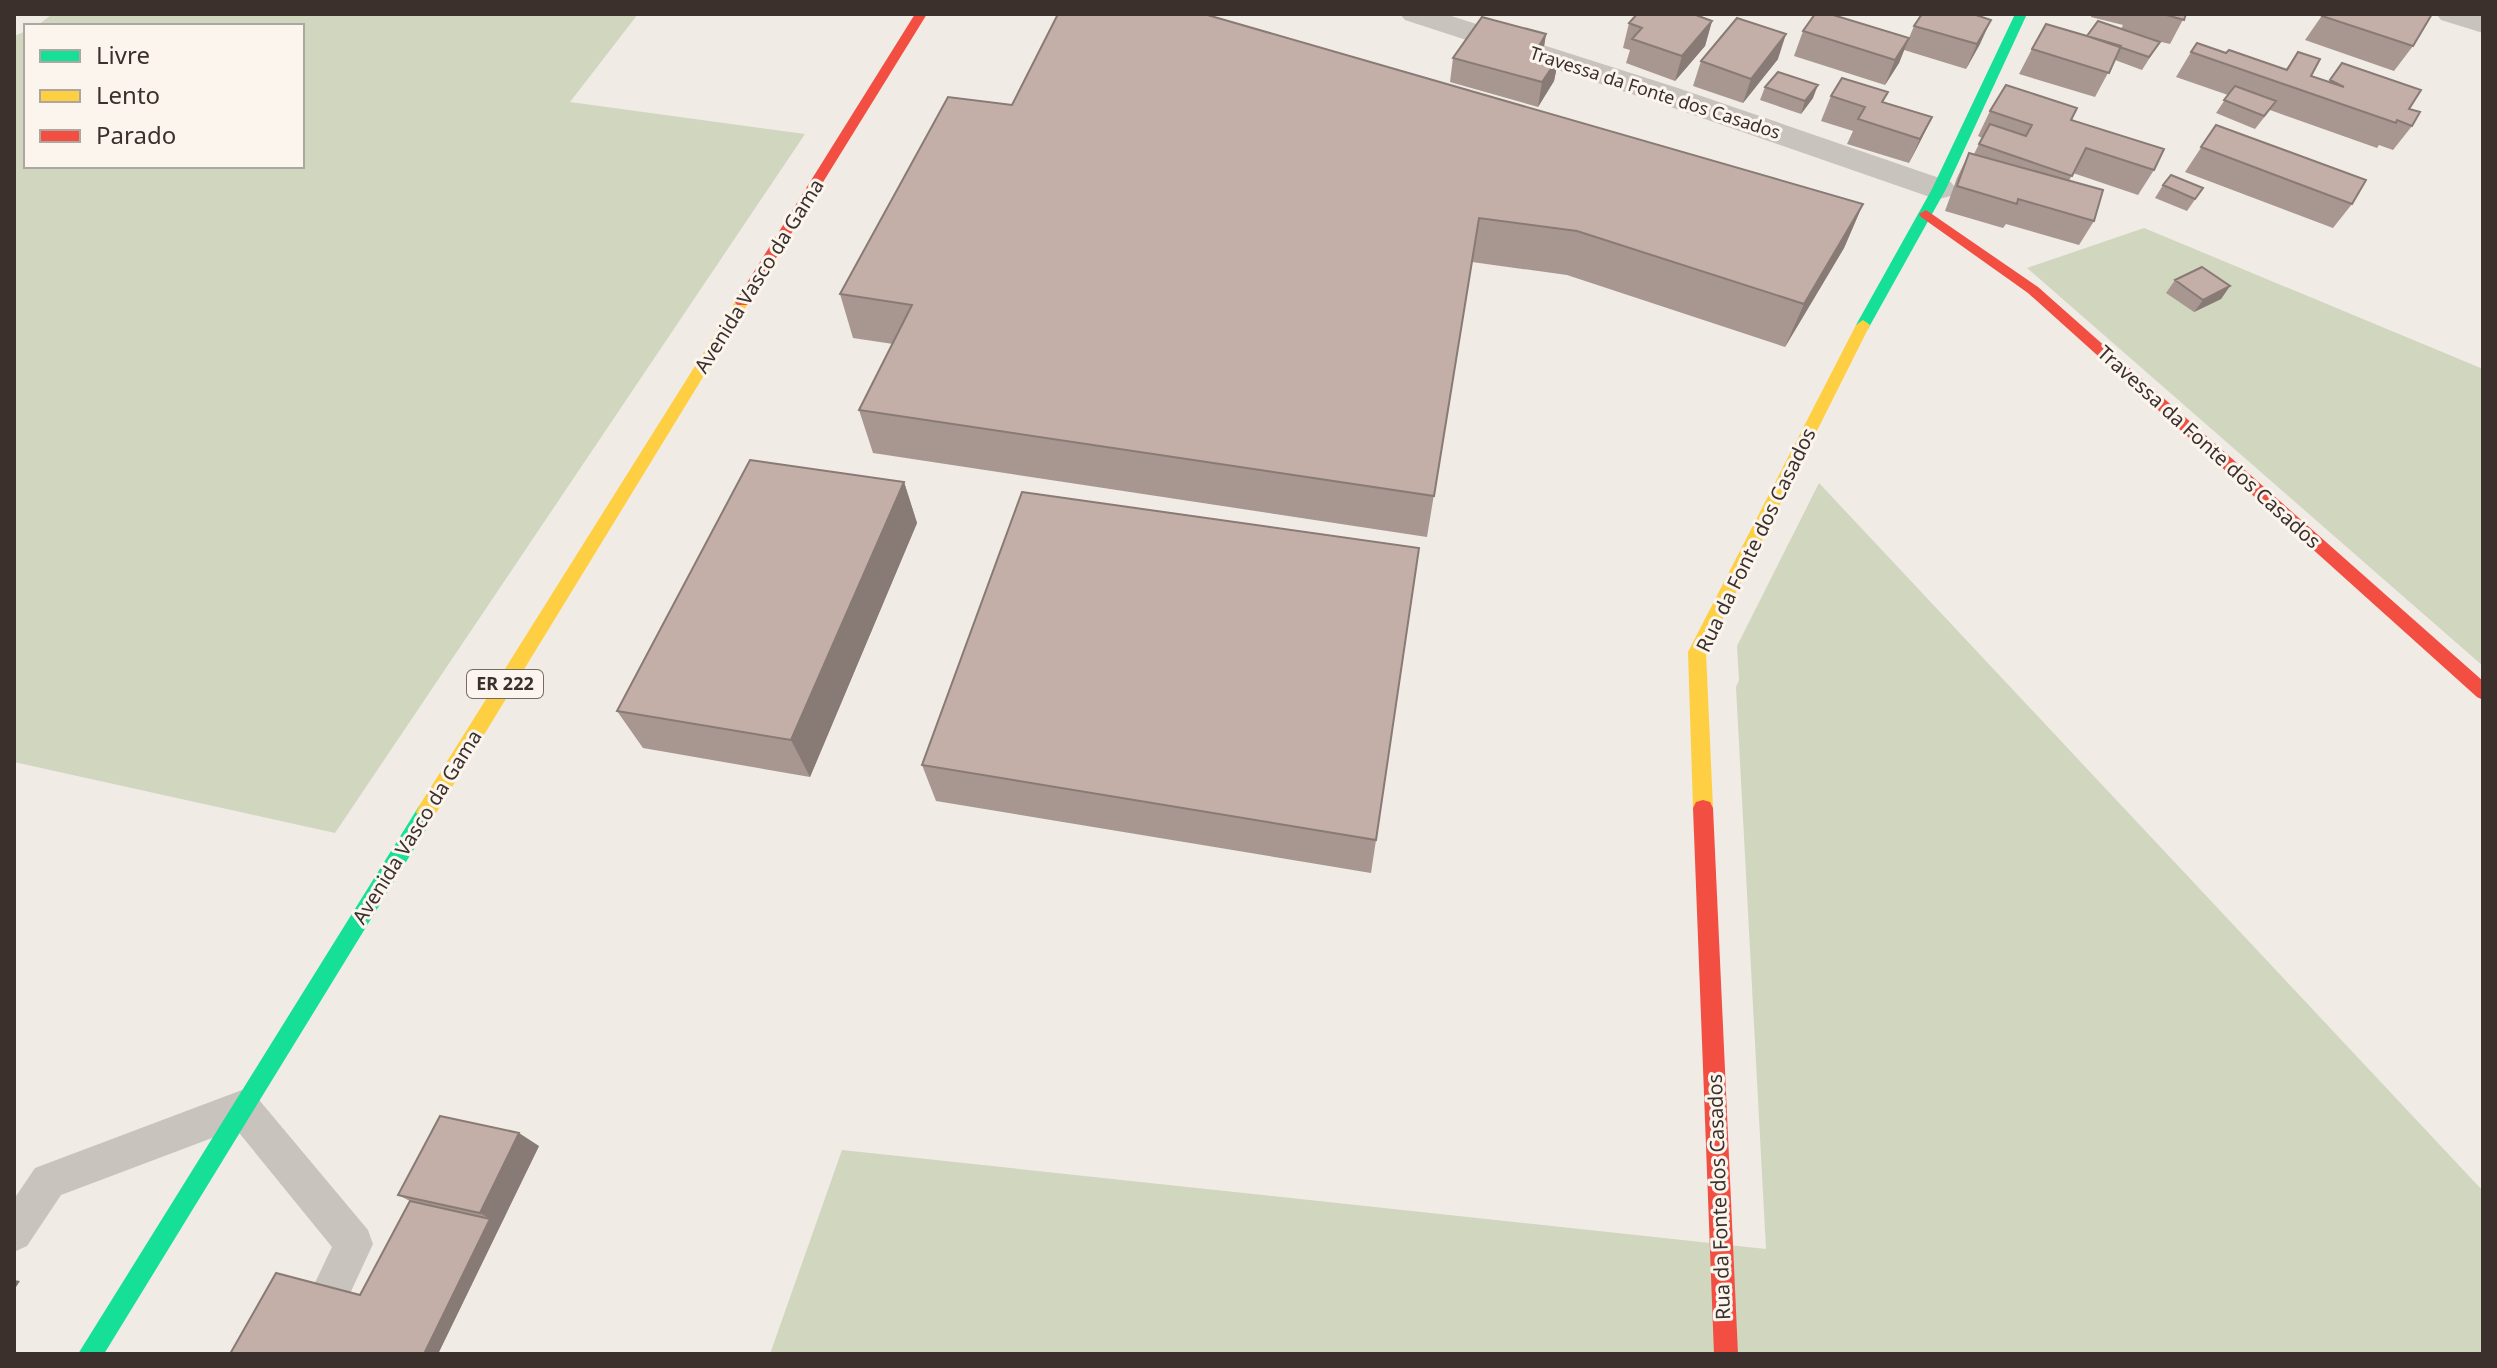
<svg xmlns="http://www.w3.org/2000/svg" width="2497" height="1368" font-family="'Noto Sans',sans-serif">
  <rect width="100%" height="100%" fill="#f0ebe5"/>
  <!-- green -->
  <path fill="#d1d6bf" d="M 52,14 L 638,14 L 570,102 L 805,134 L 335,833 L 14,762 L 14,36 L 26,31 L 26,166 L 302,166 L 302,26 L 37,26 Z
    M 2144,228 L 2483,369 L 2483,666 L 2027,268 Z
    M 1819,483 L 2483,1191 L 2483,1354 L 770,1354 L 842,1150 L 1766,1249 L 1736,687 L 1739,680 L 1737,646 Z"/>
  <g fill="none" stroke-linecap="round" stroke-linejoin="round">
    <!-- lane -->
    <path fill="#c9c3be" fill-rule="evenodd" d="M 242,1090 L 255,1095 L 368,1230 L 373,1244 L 322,1354 L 281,1354 L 332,1247 L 236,1129 L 61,1195 L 27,1246 L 14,1252 L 14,1199 L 35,1168 Z"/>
    <!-- street -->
    <path fill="#c9c3be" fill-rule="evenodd" d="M 1400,14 L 1445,14 L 1678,88 L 1951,182 L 1956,189 L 1951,196 L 1939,199 L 1927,196 L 1656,102 L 1405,20 Z
      M 2436,14 L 2483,14 L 2483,33 L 2441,20 Z"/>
    <!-- fast -->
    <path fill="#16e098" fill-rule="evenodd" d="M 2015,14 L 2027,14 L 1946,189 L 1868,329 L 1858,329 L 1856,325 L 1932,189 Z
      M 426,804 L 433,806 L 436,812 L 433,818 L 104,1354 L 78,1354 L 419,806 Z"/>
    <!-- slow -->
    <path fill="#ffcf43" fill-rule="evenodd" d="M 742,297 L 749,302 L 433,818 L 426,820 L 419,818 L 416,812 L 419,806 L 737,299 Z
      M 1863,320 L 1870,325 L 1706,652 L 1713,808 L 1710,814 L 1703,816 L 1696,814 L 1693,808 L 1688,652 L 1856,325 Z"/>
    <!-- jam -->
    <path fill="#f24e42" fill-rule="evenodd" d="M 915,14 L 927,14 L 747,305 L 737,305 L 735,302 Z
      M 1926,210 L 2038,287 L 2483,681 L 2483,700 L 2477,697 L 2028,293 L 1921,217 L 1919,214 Z
      M 1703,800 L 1710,802 L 1713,808 L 1738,1354 L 1714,1354 L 1693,808 L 1696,802 Z"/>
  </g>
  <!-- wall -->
  <path fill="#a89690" d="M 2092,14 L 2186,14 L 2170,44 L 2153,40 L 2160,42 L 2142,70 L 2115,60 L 2095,97 L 2019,74 L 2032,49 L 2121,29 L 2123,25 L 2091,17 Z
    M 2323,14 L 2413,46 L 2394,71 L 2305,40 Z
    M 1702,18 L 1712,21 L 1705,46 L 1675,81 L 1626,63 L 1630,50 L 1623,48 L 1629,23 Z
    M 1914,26 L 1980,44 L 1966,69 L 1904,50 L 1899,63 L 1885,85 L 1794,56 L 1803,31 L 1909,38 Z
    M 1546,34 L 1543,52 L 1559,57 L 1554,81 L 1538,107 L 1450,82 L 1453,58 Z
    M 2191,52 L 2226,53 L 2286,69 L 2298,52 L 2311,76 L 2329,82 L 2342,63 L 2409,109 L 2412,126 L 2393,150 L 2379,145 L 2377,148 L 2270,110 L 2255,129 L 2216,113 L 2228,95 L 2176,77 Z
    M 1778,59 L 1743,103 L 1693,86 L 1701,61 Z
    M 1765,87 L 1813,98 L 1801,114 L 1760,100 Z
    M 1888,92 L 1883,102 L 1932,117 L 1909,163 L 1847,144 L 1853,131 L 1821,121 L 1831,96 Z
    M 948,97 L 1863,204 L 1844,248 L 1785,347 L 1567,275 L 1472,262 L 1427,537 L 873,453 L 859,410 L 893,344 L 853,338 L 840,294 Z
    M 1990,111 L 2071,120 L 2154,170 L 2138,195 L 2073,173 L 2069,181 L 2094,221 L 2079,245 L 2006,224 L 2003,228 L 1945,211 L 1957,178 L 1969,153 L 1974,154 L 1982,138 L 1978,136 Z
    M 2216,125 L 2352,204 L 2333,228 L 2185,172 Z
    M 2163,185 L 2203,188 L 2187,211 L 2155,198 Z
    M 2175,280 L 2230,286 L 2221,299 L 2194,312 L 2166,293 Z
    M 904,482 L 917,523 L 810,777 L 643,748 L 617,711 Z
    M 922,765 L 1376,840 L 1371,873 L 936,801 Z
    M 539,1146 L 438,1354 L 230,1354 L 360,1295 L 410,1201 L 398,1195 Z"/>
  <!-- shaded-wall -->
  <path fill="#887a75" d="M 1991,20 L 1980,44 L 1966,69 L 1977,44 Z
    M 1712,21 L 1705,46 L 1675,81 L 1682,56 Z
    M 1546,34 L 1542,59 L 1536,51 Z
    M 1786,34 L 1778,59 L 1743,103 L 1751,79 Z
    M 1909,38 L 1899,63 L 1885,85 L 1895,60 Z
    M 1559,57 L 1554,81 L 1538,107 L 1542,82 Z
    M 1818,85 L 1813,98 L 1801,114 L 1805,101 Z
    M 1932,117 L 1920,142 L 1909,163 L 1920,139 Z
    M 1863,204 L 1844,248 L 1785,347 L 1804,304 Z
    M 2230,286 L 2221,299 L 2194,312 L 2203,300 Z
    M 904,482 L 917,523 L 810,777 L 791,740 Z
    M 519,1133 L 539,1146 L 438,1354 L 424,1354 L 490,1219 L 480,1213 Z
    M 14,1280 L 20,1281 L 14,1290 Z"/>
  <!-- building -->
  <path fill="#c3afa7" stroke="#887a75" stroke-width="2" d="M 1058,14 L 1204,14 L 1863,204 L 1804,304 L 1577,231 L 1479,218 L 1434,496 L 859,410 L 912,305 L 840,294 L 948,97 L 1012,105 Z
    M 1637,14 L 1693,14 L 1712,21 L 1682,56 L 1632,39 L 1642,28 L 1629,23 Z
    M 1815,14 L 1830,14 L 1909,38 L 1895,60 L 1803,31 Z
    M 1922,14 L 1973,14 L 1991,20 L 1977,44 L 1914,26 Z
    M 2163,14 L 2186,14 L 2184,20 Z
    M 2323,14 L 2432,14 L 2413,46 L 2322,16 Z
    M 1482,17 L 1546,34 L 1536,51 L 1559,57 L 1542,82 L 1453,58 Z
    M 1737,18 L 1786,34 L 1751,79 L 1701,61 Z
    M 2098,21 L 2160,42 L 2149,57 L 2087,36 Z
    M 2046,24 L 2121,46 L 2109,73 L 2032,49 Z
    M 2197,43 L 2226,53 L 2229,50 L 2287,70 L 2298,52 L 2320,59 L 2311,76 L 2344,87 L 2330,80 L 2342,63 L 2421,90 L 2409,109 L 2420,112 L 2412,126 L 2397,120 L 2396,123 L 2191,52 Z
    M 1778,72 L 1818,85 L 1805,101 L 1765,87 Z
    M 1842,78 L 1888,92 L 1882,102 L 1932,117 L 1920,139 L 1858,119 L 1865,107 L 1831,96 Z
    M 2006,85 L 2077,108 L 2071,120 L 2164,149 L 2154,170 L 2086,148 L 2072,176 L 1979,144 L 1990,124 L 2026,136 L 2032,125 L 1990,111 Z
    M 2235,86 L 2276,101 L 2264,116 L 2224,100 Z
    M 2216,125 L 2366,180 L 2352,204 L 2201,147 Z
    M 1969,153 L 2103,190 L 2094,221 L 2018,199 L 2017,204 L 1957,186 Z
    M 2171,175 L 2203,188 L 2195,199 L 2163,185 Z
    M 2202,267 L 2230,286 L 2203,300 L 2175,280 Z
    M 750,460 L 904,482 L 791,740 L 617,711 Z
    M 1022,492 L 1419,548 L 1376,840 L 922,765 Z
    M 440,1116 L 519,1133 L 480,1213 L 398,1195 Z
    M 410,1201 L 490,1219 L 424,1354 L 230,1354 L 276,1273 L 360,1295 Z"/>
  <g text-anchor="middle" stroke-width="6" stroke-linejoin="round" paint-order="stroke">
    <!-- far-street labels -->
    <g font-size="18" fill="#3b302b" stroke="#fbf5ee">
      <text transform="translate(1655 93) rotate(18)" y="6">Travessa da Fonte dos Casados</text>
    </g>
    <!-- shield labels -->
    <rect fill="#fbf5ee" stroke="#756b66" stroke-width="2" x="467" y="670" width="76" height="28" rx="6"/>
    <g font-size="18" font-weight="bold" fill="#3b302b">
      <text x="505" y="690">ER 222</text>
    </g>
    <!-- street labels -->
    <g font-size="20" fill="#3b302b" stroke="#fbf5ee">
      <text transform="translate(759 276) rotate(-58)" y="7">Avenida Vasco da Gama</text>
      <text transform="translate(2209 447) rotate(42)" y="7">Travessa da Fonte dos Casados</text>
      <text transform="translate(1756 540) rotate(-64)" y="7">Rua da Fonte dos Casados</text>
      <text transform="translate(417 827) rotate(-58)" y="7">Avenida Vasco da Gama</text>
      <text transform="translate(1719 1197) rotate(-92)" y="7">Rua da Fonte dos Casados</text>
    </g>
  </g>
  <!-- border -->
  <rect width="2497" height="1368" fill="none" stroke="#3b302b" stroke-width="32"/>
  <!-- legend -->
  <rect x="24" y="24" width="280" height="144" fill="#fbf5ee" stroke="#aea6a0" stroke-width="2"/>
  <rect x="40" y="50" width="40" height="12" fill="#16e098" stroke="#aea6a0" stroke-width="2"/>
  <text x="96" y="64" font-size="24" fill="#3b302b">Livre</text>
  <rect x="40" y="90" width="40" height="12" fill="#ffcf43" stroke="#aea6a0" stroke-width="2"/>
  <text x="96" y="104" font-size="24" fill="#3b302b">Lento</text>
  <rect x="40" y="130" width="40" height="12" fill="#f24e42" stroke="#aea6a0" stroke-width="2"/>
  <text x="96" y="144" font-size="24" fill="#3b302b">Parado</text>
</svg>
